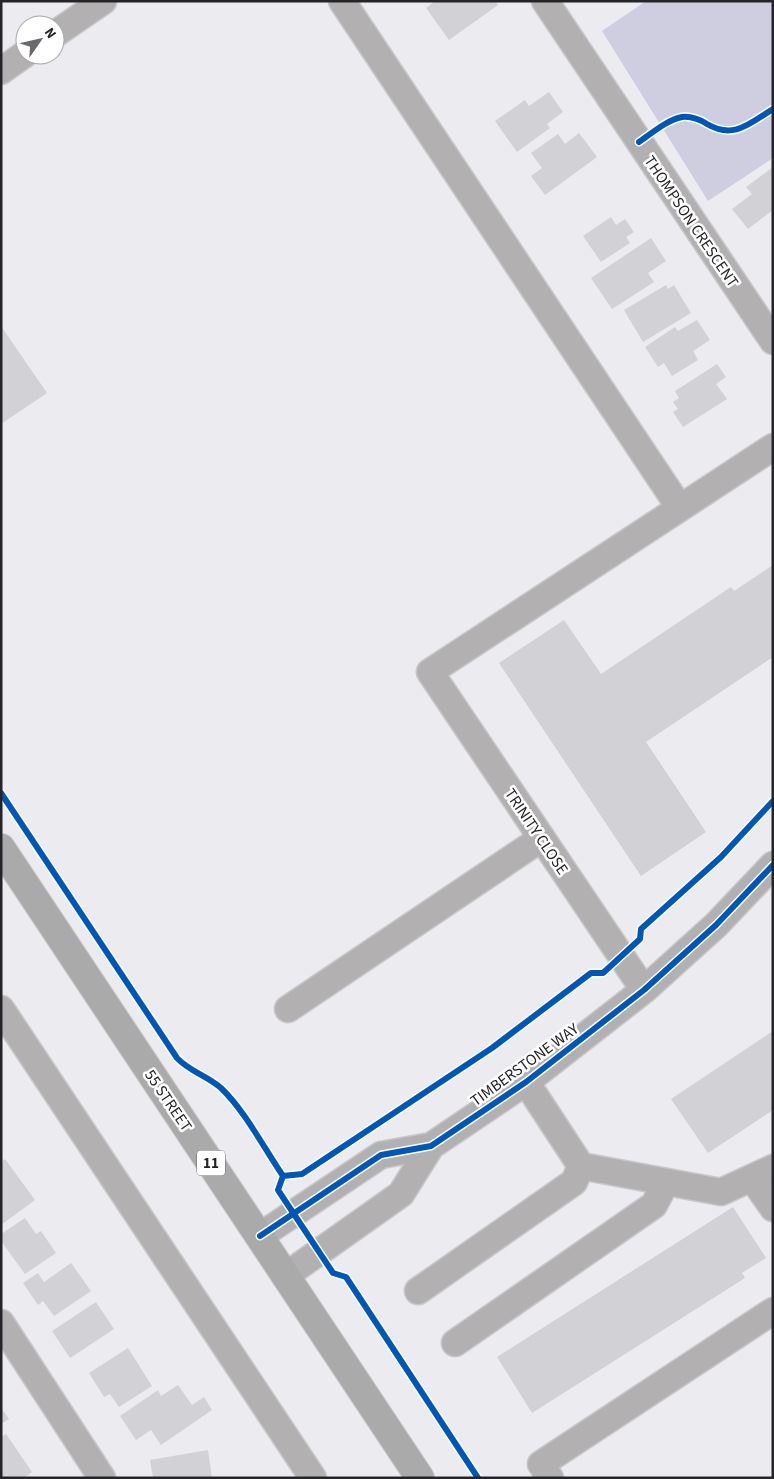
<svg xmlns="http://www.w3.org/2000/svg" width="774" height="1479" font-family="'Source Sans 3',sans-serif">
  <rect width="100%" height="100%" fill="#ebebf0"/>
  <!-- green -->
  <path fill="#cfcee1" d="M 646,1 L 773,1 L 773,158 L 708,201 L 602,31 Z"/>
  <!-- building -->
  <path fill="#d2d1d6" d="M 435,1 L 495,1 L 498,5 L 449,40 L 426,8 Z
    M 549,92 L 563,112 L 547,124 L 550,128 L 517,152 L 495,121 L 525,100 L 529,106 Z
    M 579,133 L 597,157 L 545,195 L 531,176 L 542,168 L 531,153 L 558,134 L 565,144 Z
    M 773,167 L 773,210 L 748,229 L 732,209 L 752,194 L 746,187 Z
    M 611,217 L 616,225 L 625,219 L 634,232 L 626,237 L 630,243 L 601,262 L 583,236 Z
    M 651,238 L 666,261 L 648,273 L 654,282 L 612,309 L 591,278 Z
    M 666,285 L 668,289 L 674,285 L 691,313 L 643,342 L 624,310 Z
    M 697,320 L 710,340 L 693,351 L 698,360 L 672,376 L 664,363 L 658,367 L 645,347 L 675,327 L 678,331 Z
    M 1,326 L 47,393 L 1,424 Z
    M 717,364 L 726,377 L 716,384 L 727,399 L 683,427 L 673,412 L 678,409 L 673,402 L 679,398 L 675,391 Z
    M 773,565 L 773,657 L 646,742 L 706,832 L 641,876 L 499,663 L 564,620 L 601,674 L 731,587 L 734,591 Z
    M 773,1031 L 773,1110 L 708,1153 L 671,1099 Z
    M 5,1159 L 35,1200 L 1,1225 L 1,1162 Z
    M 733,1207 L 766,1258 L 742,1273 L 745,1278 L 532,1413 L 497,1357 Z
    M 25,1218 L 36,1234 L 41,1231 L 56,1253 L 25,1274 L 1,1241 L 1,1234 Z
    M 71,1263 L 91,1291 L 54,1316 L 43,1301 L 38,1305 L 23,1283 L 38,1273 L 44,1282 Z
    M 96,1302 L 114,1329 L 70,1358 L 52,1331 Z
    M 128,1348 L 152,1386 L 119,1407 L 110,1394 L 104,1397 L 89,1373 Z
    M 178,1385 L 192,1405 L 204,1397 L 212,1410 L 161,1445 L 151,1430 L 136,1440 L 120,1416 L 158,1390 L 161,1396 Z
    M 1,1408 L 9,1419 L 1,1424 Z
    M 6,1434 L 32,1472 L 24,1478 L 1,1478 L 1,1437 Z
    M 208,1450 L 212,1478 L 153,1478 L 150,1460 Z"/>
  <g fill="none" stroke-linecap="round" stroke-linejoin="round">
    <defs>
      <path id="minor" d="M 342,1 L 680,508
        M 545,1 L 773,341
        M 55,34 L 103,1
        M 1,71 L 25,54
        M 644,990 L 430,672 L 773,447
        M 1,1009 L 313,1478
        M 288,1009 L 542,838
        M 526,1082 L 581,1166 L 721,1192 L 773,1168
        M 752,1178 L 773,1208
        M 260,1236 L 381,1155 L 431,1146 L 526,1082 L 644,990 L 716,925 L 773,865
        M 285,1276 L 401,1194 L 431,1146
        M 418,1291 L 574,1182 L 581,1166
        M 1,1323 L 102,1478
        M 455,1343 L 654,1205 L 666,1182
        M 550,1478 L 541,1464 L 773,1311"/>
      <path id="major" d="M 1,848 L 420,1478"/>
    </defs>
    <!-- minor casing -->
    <use href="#minor" stroke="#c8c8cb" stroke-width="29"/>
    <!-- major casing -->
    <use href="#major" stroke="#c8c8cb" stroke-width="30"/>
    <!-- minor -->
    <use href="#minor" stroke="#b2b0b1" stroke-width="26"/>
    <!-- major -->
    <use href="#major" stroke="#aaa" stroke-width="28"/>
    <defs>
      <path id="cycleway" d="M 639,142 C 652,133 667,120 682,117 C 692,116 699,119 707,124 C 734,140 750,123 773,109
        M 1,793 L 177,1058 C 189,1071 207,1076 221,1088 C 245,1111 264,1148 283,1176 L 278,1190 L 333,1273 L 346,1277 L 478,1478
        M 283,1176 L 302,1174 L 492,1048 L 591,973 L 603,973 L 640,939 L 641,929 L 721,857 L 773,801
        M 260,1236 L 381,1155 L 431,1146 L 526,1082 L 644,990 L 716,925 L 773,865"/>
    </defs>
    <!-- cycleway casing -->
    <use href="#cycleway" stroke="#fff" stroke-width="9"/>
    <!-- cycleway -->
    <use href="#cycleway" stroke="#0057b8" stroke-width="6"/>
  </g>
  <g text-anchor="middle" stroke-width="5" stroke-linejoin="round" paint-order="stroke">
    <!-- shield labels -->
    <rect fill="#fff" stroke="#666668" stroke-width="1" x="197" y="1150.5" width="28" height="25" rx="4"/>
    <g font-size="15" font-weight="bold" fill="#252428">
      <text x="211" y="1168">11</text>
    </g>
    <!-- street labels -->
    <g font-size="16" fill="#252428" stroke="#fff">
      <text transform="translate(692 221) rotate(56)" y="6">THOMPSON CRESCENT</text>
      <text transform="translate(537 831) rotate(56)" y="6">TRINITY CLOSE</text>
      <text transform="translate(524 1064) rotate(-36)" y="6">TIMBERSTONE WAY</text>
      <text transform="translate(169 1100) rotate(56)" y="6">55 STREET</text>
    </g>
  </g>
  <!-- border -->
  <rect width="774" height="1479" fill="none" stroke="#252428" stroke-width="5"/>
  <!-- north arrow -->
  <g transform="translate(40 40) rotate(56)"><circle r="24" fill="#ffffff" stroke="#a8a7a9"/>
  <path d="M0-4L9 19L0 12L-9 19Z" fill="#6a6a6e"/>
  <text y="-8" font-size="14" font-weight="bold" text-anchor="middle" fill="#252428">N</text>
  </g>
</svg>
